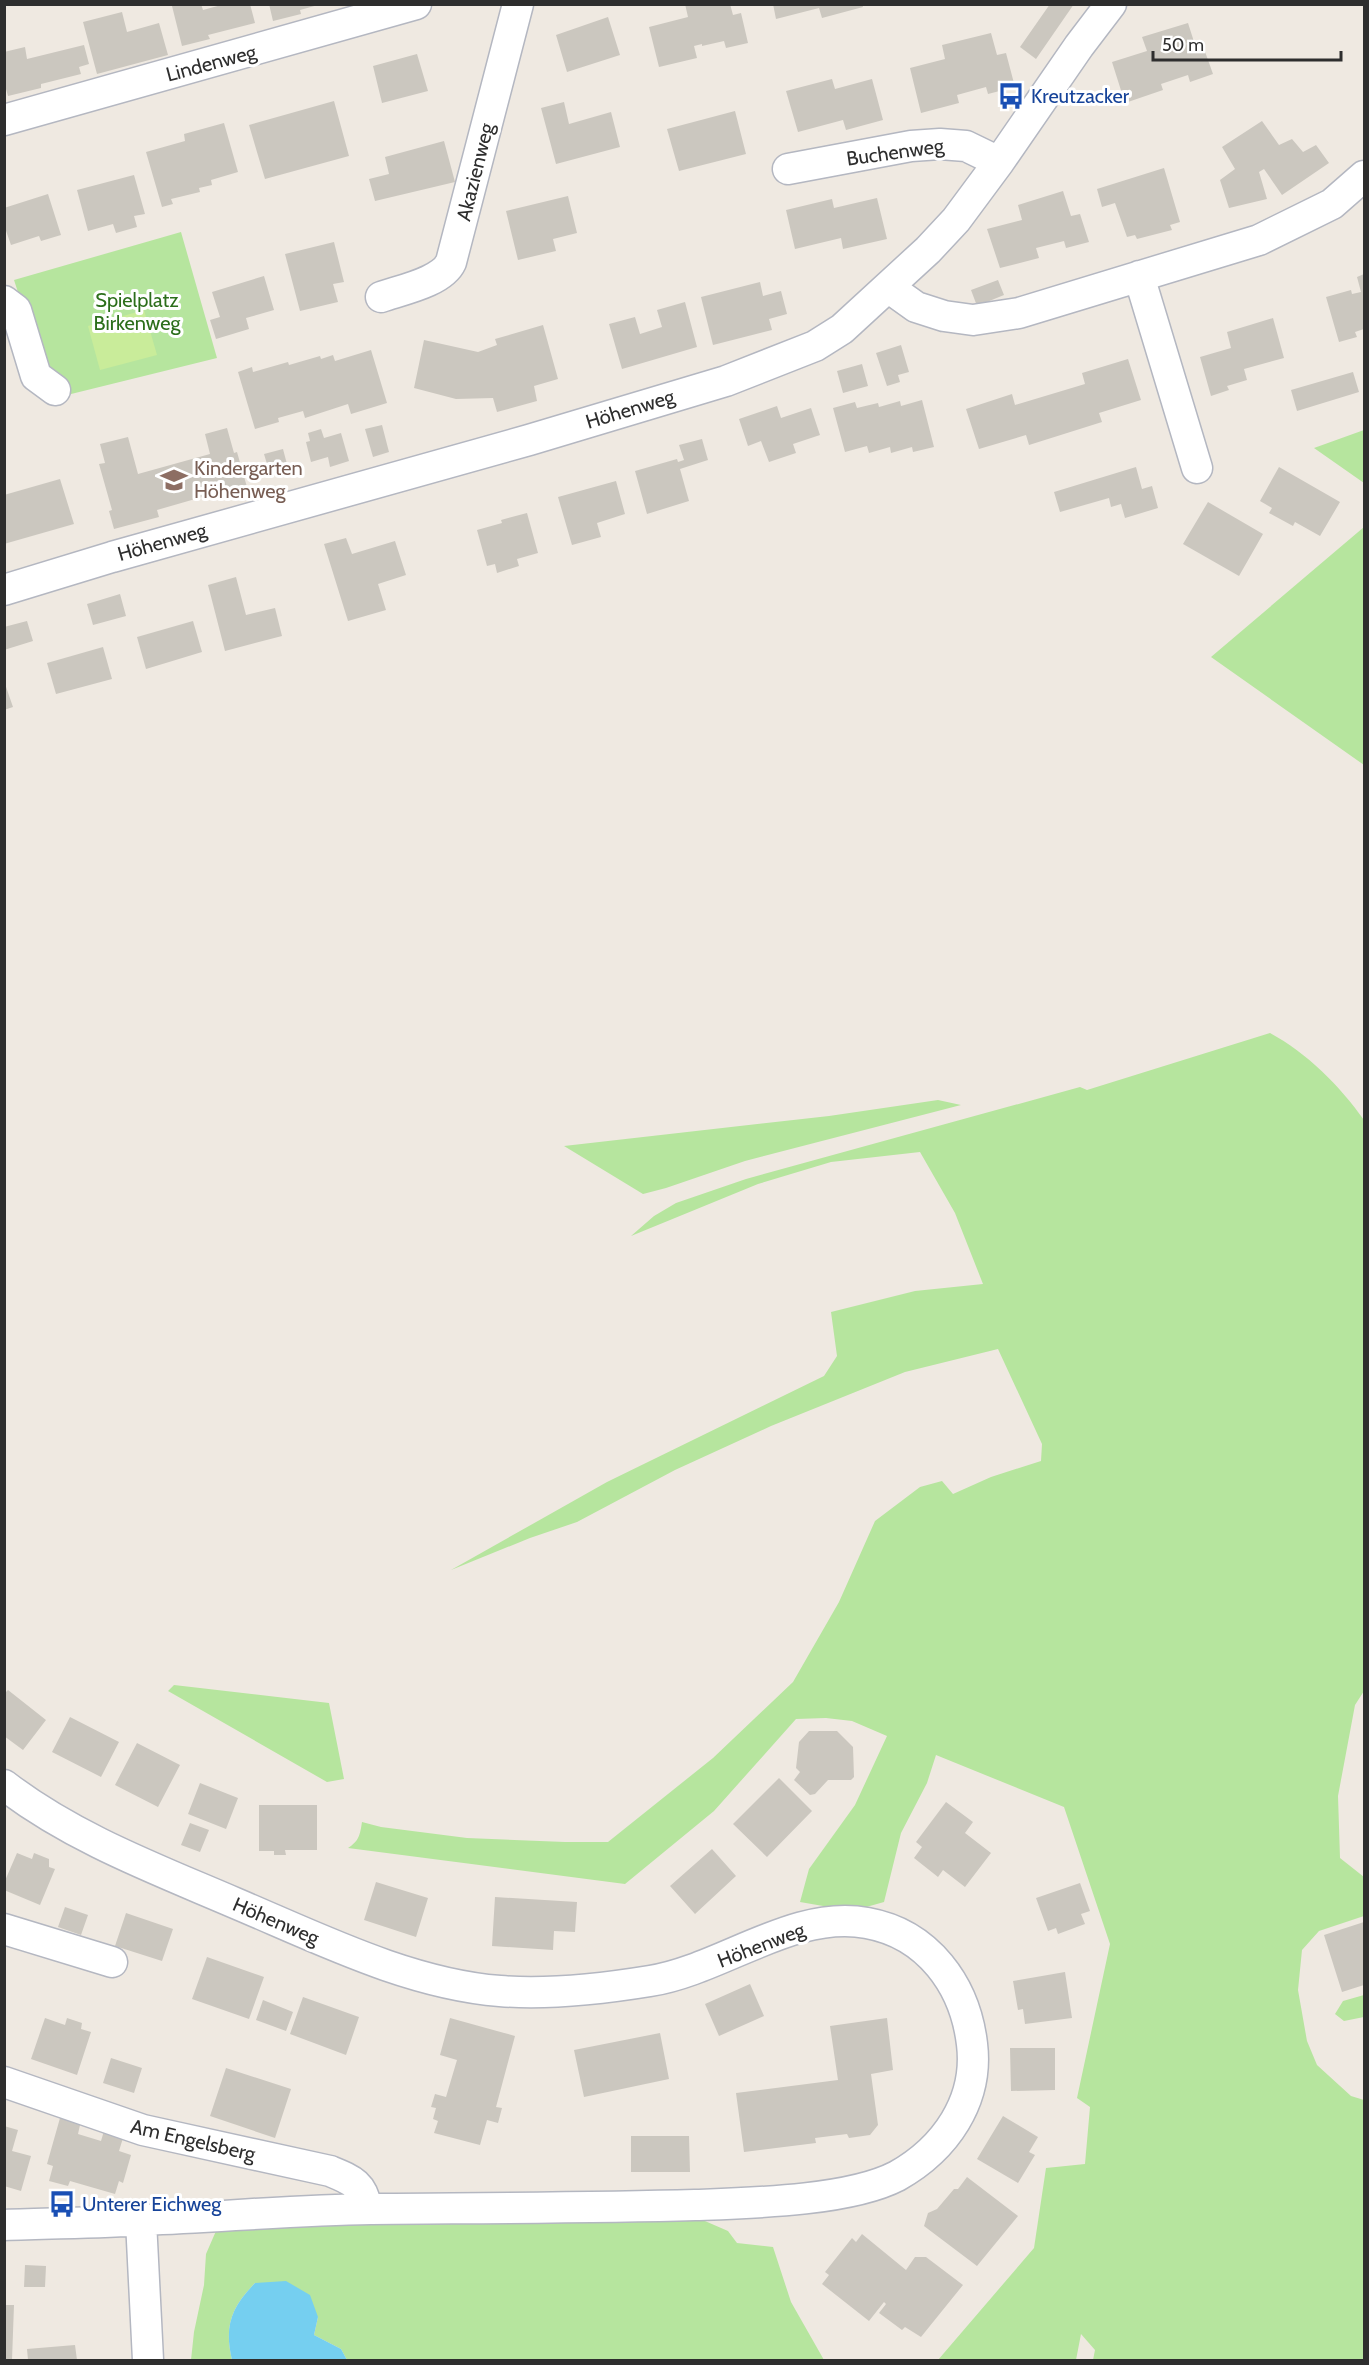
<svg xmlns="http://www.w3.org/2000/svg" width="1369" height="2365" font-family="Cabin,sans-serif">
  <rect width="100%" height="100%" fill="#efe9e1"/>
  <!-- green -->
  <path fill="#b6e59e" d="M 181,232 L 217,358 L 63,396 L 43,368 L 14,280 Z
    M 1364,430 L 1364,483 L 1314,448 Z
    M 1364,527 L 1364,765 L 1211,657 Z
    M 1270,1033 C 1307,1053 1340,1086 1364,1120 L 1364,1691 L 1355,1705 L 1338,1796 L 1340,1858 L 1364,1877 L 1364,1916 L 1319,1931 L 1302,1950 L 1298,1990 L 1307,2041 L 1317,2065 L 1351,2096 L 1364,2100 L 1364,2360 L 1093,2360 L 1095,2350 L 1081,2334 L 1076,2360 L 938,2360 L 1034,2248 L 1046,2168 L 1085,2164 L 1090,2107 L 1077,2098 L 1110,1944 L 1064,1807 L 936,1755 L 927,1783 L 901,1833 L 884,1902 L 852,1911 L 800,1902 L 809,1869 L 855,1805 L 887,1736 L 852,1721 L 826,1718 L 796,1719 L 714,1811 L 625,1884 L 348,1848 C 359,1841 360,1835 362,1822 L 381,1827 L 467,1838 L 565,1842 L 608,1842 L 713,1758 L 793,1682 L 839,1602 L 875,1521 L 920,1487 L 942,1481 L 953,1494 L 991,1477 L 1041,1461 L 1042,1444 L 998,1349 L 905,1372 L 771,1426 L 675,1470 L 577,1522 L 530,1538 L 451,1570 L 607,1482 L 824,1376 L 837,1356 L 831,1312 L 915,1291 L 983,1284 L 955,1213 L 920,1152 L 831,1162 L 758,1184 L 631,1236 L 654,1216 L 676,1203 L 746,1179 L 1080,1087 L 1087,1090 Z
    M 938,1100 L 961,1105 L 745,1161 L 666,1188 L 643,1194 L 564,1146 L 829,1116 Z
    M 174,1685 L 329,1703 L 344,1779 L 327,1782 L 168,1691 Z
    M 1364,1995 L 1364,2017 L 1344,2021 L 1335,2014 L 1343,2001 Z
    M 698,2218 L 728,2231 L 737,2243 L 773,2247 L 791,2302 L 824,2360 L 347,2360 L 341,2349 L 314,2335 L 318,2317 L 255,2283 C 231,2308 224,2326 232,2360 L 191,2360 L 194,2332 L 204,2285 L 206,2254 L 216,2231 L 364,2223 Z"/>
  <!-- pitch -->
  <path fill="#c9ec9a" d="M 144,310 L 157,355 L 100,370 L 88,326 Z"/>
  <!-- water -->
  <path fill="#75cff0" d="M 286,2281 L 310,2295 L 318,2317 L 314,2335 L 341,2349 L 347,2360 L 232,2360 C 224,2326 231,2308 255,2283 Z"/>
  <!-- building -->
  <path fill="#cbc7bf" d="M 178,4 L 201,4 L 203,10 L 225,4 L 250,4 L 255,23 L 208,35 L 210,39 L 182,46 L 172,6 Z
    M 269,4 L 318,4 L 318,5 L 300,10 L 301,14 L 273,21 Z
    M 685,4 L 730,4 L 733,15 L 741,13 L 748,43 L 726,48 L 724,41 L 702,46 L 702,44 L 694,46 L 697,58 L 659,67 L 649,27 L 688,17 Z
    M 773,4 L 862,4 L 863,7 L 822,18 L 819,8 L 776,19 Z
    M 1050,4 L 1074,4 L 1036,59 L 1020,47 Z
    M 122,12 L 127,32 L 159,23 L 168,55 L 97,74 L 83,22 Z
    M 608,17 L 620,55 L 567,72 L 556,35 Z
    M 1188,23 L 1196,48 L 1203,46 L 1213,74 L 1190,82 L 1188,75 L 1161,84 L 1163,90 L 1125,103 L 1112,62 L 1147,51 L 1142,37 Z
    M 991,33 L 997,55 L 1006,53 L 1015,87 L 988,94 L 986,87 L 957,95 L 959,103 L 921,113 L 910,68 L 945,59 L 942,45 Z
    M 84,45 L 89,64 L 79,67 L 81,74 L 41,84 L 41,88 L 8,96 L 4,82 L 4,52 L 25,47 L 27,59 Z
    M 417,54 L 428,91 L 382,103 L 373,66 Z
    M 832,79 L 835,89 L 872,79 L 883,120 L 846,130 L 843,120 L 798,132 L 786,91 Z
    M 334,101 L 349,156 L 265,179 L 249,125 Z
    M 564,102 L 569,124 L 611,112 L 620,147 L 556,164 L 541,108 Z
    M 735,111 L 746,154 L 679,171 L 667,129 Z
    M 1262,121 L 1279,145 L 1292,139 L 1303,152 L 1316,145 L 1329,163 L 1282,195 L 1264,169 L 1259,172 L 1267,199 L 1229,208 L 1220,180 L 1235,169 L 1222,147 Z
    M 224,123 L 238,172 L 211,180 L 212,185 L 199,188 L 200,192 L 171,199 L 173,204 L 162,207 L 146,152 L 185,141 L 184,134 Z
    M 444,141 L 455,182 L 375,201 L 369,179 L 389,174 L 385,157 Z
    M 1164,168 L 1180,222 L 1170,225 L 1172,230 L 1137,239 L 1135,235 L 1127,237 L 1115,203 L 1102,207 L 1097,189 Z
    M 134,175 L 145,214 L 134,216 L 137,227 L 116,233 L 113,224 L 88,231 L 77,190 Z
    M 1063,191 L 1071,216 L 1080,214 L 1089,242 L 1066,248 L 1064,241 L 1036,248 L 1039,258 L 1000,268 L 987,229 L 1022,220 L 1018,205 Z
    M 48,194 L 61,235 L 41,241 L 39,236 L 11,245 L 4,225 L 4,208 Z
    M 568,196 L 577,233 L 553,239 L 556,251 L 518,260 L 506,211 Z
    M 877,198 L 887,239 L 843,249 L 841,238 L 795,249 L 786,210 L 832,199 L 834,208 Z
    M 334,242 L 344,282 L 333,284 L 338,302 L 300,311 L 285,254 Z
    M 1364,274 L 1364,329 L 1355,332 L 1357,337 L 1339,342 L 1326,297 L 1351,290 L 1352,294 L 1361,292 L 1357,277 Z
    M 264,276 L 274,310 L 246,318 L 249,329 L 216,339 L 210,320 L 220,317 L 212,292 Z
    M 998,280 L 1004,295 L 977,306 L 971,290 Z
    M 760,282 L 763,296 L 781,291 L 787,314 L 769,319 L 772,330 L 713,345 L 701,297 Z
    M 685,302 L 697,347 L 622,369 L 609,324 L 635,317 L 640,334 L 662,327 L 657,310 Z
    M 1273,318 L 1284,358 L 1244,369 L 1247,380 L 1227,386 L 1229,390 L 1211,396 L 1200,357 L 1231,348 L 1227,332 Z
    M 543,325 L 558,379 L 534,386 L 537,401 L 497,412 L 493,398 L 456,399 L 414,388 L 424,340 L 478,352 L 497,345 L 495,339 Z
    M 901,345 L 909,372 L 898,375 L 900,382 L 887,386 L 876,353 Z
    M 371,350 L 387,403 L 351,414 L 348,404 L 305,418 L 303,411 L 278,418 L 279,422 L 255,429 L 238,372 L 252,367 L 253,372 L 288,362 L 289,365 L 320,356 L 321,359 L 333,355 L 335,361 Z
    M 1128,359 L 1141,400 L 1099,413 L 1102,422 L 1029,445 L 1026,435 L 979,449 L 966,409 L 1012,394 L 1015,405 L 1085,384 L 1082,373 Z
    M 862,364 L 868,386 L 843,393 L 837,371 Z
    M 1353,372 L 1359,392 L 1297,411 L 1291,390 Z
    M 922,400 L 934,447 L 913,452 L 912,447 L 891,453 L 890,447 L 869,453 L 867,446 L 845,452 L 833,408 L 855,402 L 857,408 L 878,403 L 879,407 L 900,401 L 901,406 Z
    M 777,406 L 781,418 L 811,408 L 820,435 L 793,444 L 796,453 L 769,462 L 761,441 L 748,446 L 739,419 Z
    M 382,425 L 389,452 L 373,457 L 365,429 Z
    M 227,428 L 234,453 L 237,452 L 247,487 L 224,493 L 223,491 L 157,510 L 159,517 L 114,529 L 109,511 L 112,510 L 99,464 L 105,463 L 100,444 L 128,437 L 138,474 L 210,454 L 205,434 Z
    M 321,429 L 324,438 L 341,433 L 349,461 L 330,467 L 328,457 L 311,462 L 306,442 L 310,441 L 308,433 Z
    M 702,439 L 708,460 L 680,469 L 689,501 L 647,514 L 635,471 L 677,459 L 678,462 L 684,460 L 679,445 Z
    M 283,449 L 288,468 L 270,474 L 264,454 Z
    M 1136,467 L 1142,489 L 1152,486 L 1158,508 L 1125,518 L 1121,504 L 1111,507 L 1109,498 L 1060,512 L 1054,492 Z
    M 1279,467 L 1340,502 L 1320,536 L 1295,522 L 1293,526 L 1269,513 L 1272,508 L 1260,501 Z
    M 60,479 L 74,524 L 4,544 L 4,495 Z
    M 616,481 L 625,514 L 597,523 L 601,537 L 572,545 L 558,497 Z
    M 1208,502 L 1263,534 L 1239,576 L 1183,544 Z
    M 527,513 L 538,553 L 517,559 L 519,566 L 497,573 L 495,564 L 487,566 L 477,530 L 502,523 L 501,520 Z
    M 346,538 L 352,554 L 395,541 L 406,575 L 378,584 L 386,610 L 348,621 L 324,544 Z
    M 236,577 L 246,615 L 275,608 L 282,636 L 225,651 L 208,585 Z
    M 120,594 L 126,616 L 93,625 L 87,604 Z
    M 27,621 L 33,641 L 4,650 L 4,627 Z
    M 193,621 L 202,652 L 146,669 L 137,637 Z
    M 103,647 L 112,679 L 56,694 L 47,663 Z
    M 4,681 L 13,707 L 4,710 Z
    M 8,1690 L 46,1720 L 23,1750 L 4,1736 L 4,1694 Z
    M 70,1717 L 119,1742 L 101,1777 L 52,1752 Z
    M 809,1731 L 837,1731 L 853,1747 L 854,1777 L 851,1780 L 828,1780 L 815,1794 L 810,1795 L 794,1780 L 800,1772 L 796,1768 L 799,1742 Z
    M 137,1743 L 180,1765 L 158,1807 L 115,1785 Z
    M 779,1778 L 812,1811 L 767,1857 L 733,1824 Z
    M 200,1783 L 238,1798 L 226,1829 L 188,1814 Z
    M 946,1802 L 973,1822 L 965,1833 L 991,1853 L 965,1887 L 943,1870 L 938,1877 L 914,1858 L 922,1847 L 916,1842 Z
    M 259,1805 L 317,1805 L 317,1850 L 285,1850 L 286,1855 L 274,1855 L 274,1851 L 259,1851 Z
    M 190,1823 L 209,1830 L 200,1852 L 181,1845 Z
    M 712,1849 L 736,1876 L 695,1914 L 670,1886 Z
    M 17,1853 L 32,1859 L 34,1853 L 49,1859 L 49,1867 L 55,1869 L 40,1905 L 4,1890 L 4,1883 Z
    M 376,1882 L 428,1898 L 416,1937 L 364,1920 Z
    M 1080,1883 L 1090,1911 L 1081,1914 L 1085,1924 L 1058,1934 L 1056,1928 L 1048,1931 L 1036,1898 Z
    M 495,1897 L 577,1902 L 575,1932 L 554,1931 L 553,1950 L 492,1946 Z
    M 65,1907 L 88,1915 L 81,1935 L 58,1927 Z
    M 126,1913 L 173,1929 L 162,1961 L 115,1946 Z
    M 1364,1922 L 1364,1985 L 1342,1992 L 1324,1935 Z
    M 207,1957 L 264,1977 L 249,2019 L 192,1999 Z
    M 1065,1972 L 1072,2018 L 1025,2024 L 1023,2009 L 1018,2010 L 1013,1981 Z
    M 750,1984 L 764,2016 L 719,2036 L 705,2004 Z
    M 303,1997 L 359,2017 L 346,2055 L 290,2034 Z
    M 263,2000 L 293,2012 L 286,2031 L 256,2020 Z
    M 45,2018 L 65,2025 L 67,2018 L 82,2023 L 81,2029 L 91,2032 L 77,2075 L 31,2059 Z
    M 450,2018 L 515,2036 L 496,2107 L 502,2108 L 498,2123 L 487,2120 L 480,2145 L 434,2133 L 438,2121 L 433,2119 L 436,2108 L 431,2107 L 435,2094 L 446,2097 L 457,2060 L 440,2055 Z
    M 887,2018 L 893,2070 L 871,2074 L 878,2125 L 870,2135 L 849,2138 L 847,2134 L 815,2138 L 816,2143 L 744,2152 L 736,2093 L 838,2080 L 830,2026 Z
    M 660,2033 L 669,2079 L 584,2097 L 574,2050 Z
    M 1010,2048 L 1055,2048 L 1055,2090 L 1011,2091 Z
    M 111,2058 L 142,2068 L 134,2093 L 103,2083 Z
    M 226,2068 L 291,2089 L 275,2138 L 210,2116 Z
    M 1003,2116 L 1038,2137 L 1029,2152 L 1035,2155 L 1018,2183 L 977,2159 Z
    M 60,2118 L 80,2125 L 78,2134 L 101,2141 L 104,2131 L 123,2138 L 119,2151 L 131,2155 L 123,2183 L 119,2181 L 115,2194 L 70,2181 L 68,2186 L 49,2181 L 53,2166 L 47,2164 Z
    M 4,2126 L 18,2130 L 12,2151 L 31,2156 L 21,2191 L 4,2186 Z
    M 631,2136 L 689,2136 L 690,2172 L 631,2172 Z
    M 967,2177 L 1018,2216 L 977,2266 L 924,2226 L 928,2213 L 937,2209 L 954,2189 L 958,2189 Z
    M 862,2234 L 906,2270 L 915,2257 L 926,2257 L 963,2285 L 921,2337 L 905,2327 L 902,2330 L 879,2313 L 886,2304 L 884,2302 L 869,2321 L 822,2284 L 829,2275 L 825,2272 L 852,2238 L 856,2242 Z
    M 25,2265 L 46,2266 L 45,2287 L 24,2287 Z
    M 4,2305 L 14,2305 L 12,2360 L 4,2360 Z
    M 75,2345 L 77,2360 L 28,2360 L 27,2349 Z"/>
  <g fill="none" stroke-linecap="round" stroke-linejoin="round">
    <defs>
      <path id="minor" d="M 4,120 L 416,4
        M 788,169 L 911,146 L 940,144 L 966,146 L 999,162
        M 1139,276 L 1197,468
        M 888,287 L 916,307 L 944,316 L 973,320 L 1019,313 L 1259,240 L 1332,204 L 1364,176
        M 381,297 C 401,290 442,282 451,262 L 518,4
        M 4,301 L 16,310 L 36,376 L 55,390
        M 4,590 L 112,557 L 529,440 L 726,381 L 815,346 L 842,329 L 928,250 L 956,220 L 999,162 L 1079,46 L 1111,4
        M 4,1785 C 73,1838 156,1869 235,1903 C 318,1938 409,1984 500,1991 C 550,1995 601,1989 650,1981 C 721,1970 794,1909 867,1923 C 928,1934 965,1985 972,2044 C 979,2101 945,2149 897,2176 C 849,2201 750,2203 695,2205 C 587,2208 479,2208 371,2209 C 296,2210 220,2217 145,2220 C 98,2223 51,2223 4,2225
        M 4,1929 L 112,1962
        M 4,2082 L 143,2130 L 330,2171 C 352,2180 363,2184 367,2209
        M 141,2221 L 148,2360"/>
    </defs>
    <!-- minor casing -->
    <use href="#minor" stroke="#b4b7c1" stroke-width="33"/>
    <!-- minor -->
    <use href="#minor" stroke="#fff" stroke-width="30"/>
  </g>
  <!-- icons -->
  <defs>
    <symbol id="bus-bare" viewBox="-9 -9 18 18"><path d="M-5-6H5V4H4V6H2V4H-2V6H-4V4H-5ZM-3.5-4V0h7V-4ZM-3.5 1.2v1.5H-2V1.2ZM2 1.2v1.5H3.5V1.2Z" fill="#1a4fb4" stroke="#fff" stroke-width="2.5" paint-order="stroke"/></symbol>
    <symbol id="school-bare" viewBox="-9 -9 18 18"><path d="M0-5L7-2L0 1L-7-2ZM-4 1L0 2.5L4 1V4Q0 6-4 4Z" fill="#8d6e63" stroke="#fff" stroke-width="2.5" paint-order="stroke"/></symbol>
  </defs>
  <g fill-rule="evenodd">
    <use href="#bus-bare" x="992" y="77" width="38" height="38"/>
    <use href="#school-bare" x="155" y="461" width="38" height="38"/>
    <use href="#bus-bare" x="43" y="2185" width="38" height="38"/>
  </g>
  <g text-anchor="middle" stroke-width="6" stroke-linejoin="round" paint-order="stroke">
    <!-- street labels -->
    <g font-size="20" fill="#2e2e2e" stroke="#fff">
      <text transform="translate(211 63) rotate(-15)" y="7">Lindenweg</text>
      <text transform="translate(895 152) rotate(-8)" y="7">Buchenweg</text>
      <text transform="translate(475 172) rotate(-76)" y="7">Akazienweg</text>
      <text transform="translate(630 409) rotate(-17)" y="7">Höhenweg</text>
      <text transform="translate(162 542) rotate(-16)" y="7">Höhenweg</text>
      <text transform="translate(276 1921) rotate(23)" y="7">Höhenweg</text>
      <text transform="translate(761 1945) rotate(-21)" y="7">Höhenweg</text>
      <text transform="translate(193 2140) rotate(13)" y="7">Am Engelsberg</text>
    </g>
    <!-- transit labels -->
    <g font-size="20" fill="#164399" stroke="#fff" text-anchor="start">
      <text x="1031" y="103">Kreutzacker</text>
      <text x="82" y="2211">Unterer Eichweg</text>
    </g>
    <!-- park labels -->
    <g font-size="20" fill="#2c6e1b" stroke="#fff">
      <text x="137" y="307">Spielplatz<tspan x="137" dy="23">Birkenweg</tspan></text>
    </g>
    <!-- education labels -->
    <g font-size="20" fill="#785e54" stroke="#fff" text-anchor="start">
      <text x="194" y="475">Kindergarten<tspan x="194" dy="23">Höhenweg</tspan></text>
    </g>
  </g>
  <!-- border -->
  <rect width="1369" height="2365" fill="none" stroke="#2e2e2e" stroke-width="12"/>
  <!-- scale -->
  <path d="M1153 51v9h188v-9" fill="none" stroke="#2e2e2e" stroke-width="3"/>
  <text x="1162" y="51" font-size="18" fill="#2e2e2e" stroke="#ffffff" stroke-width="4.5" paint-order="stroke">50 m</text>
</svg>
